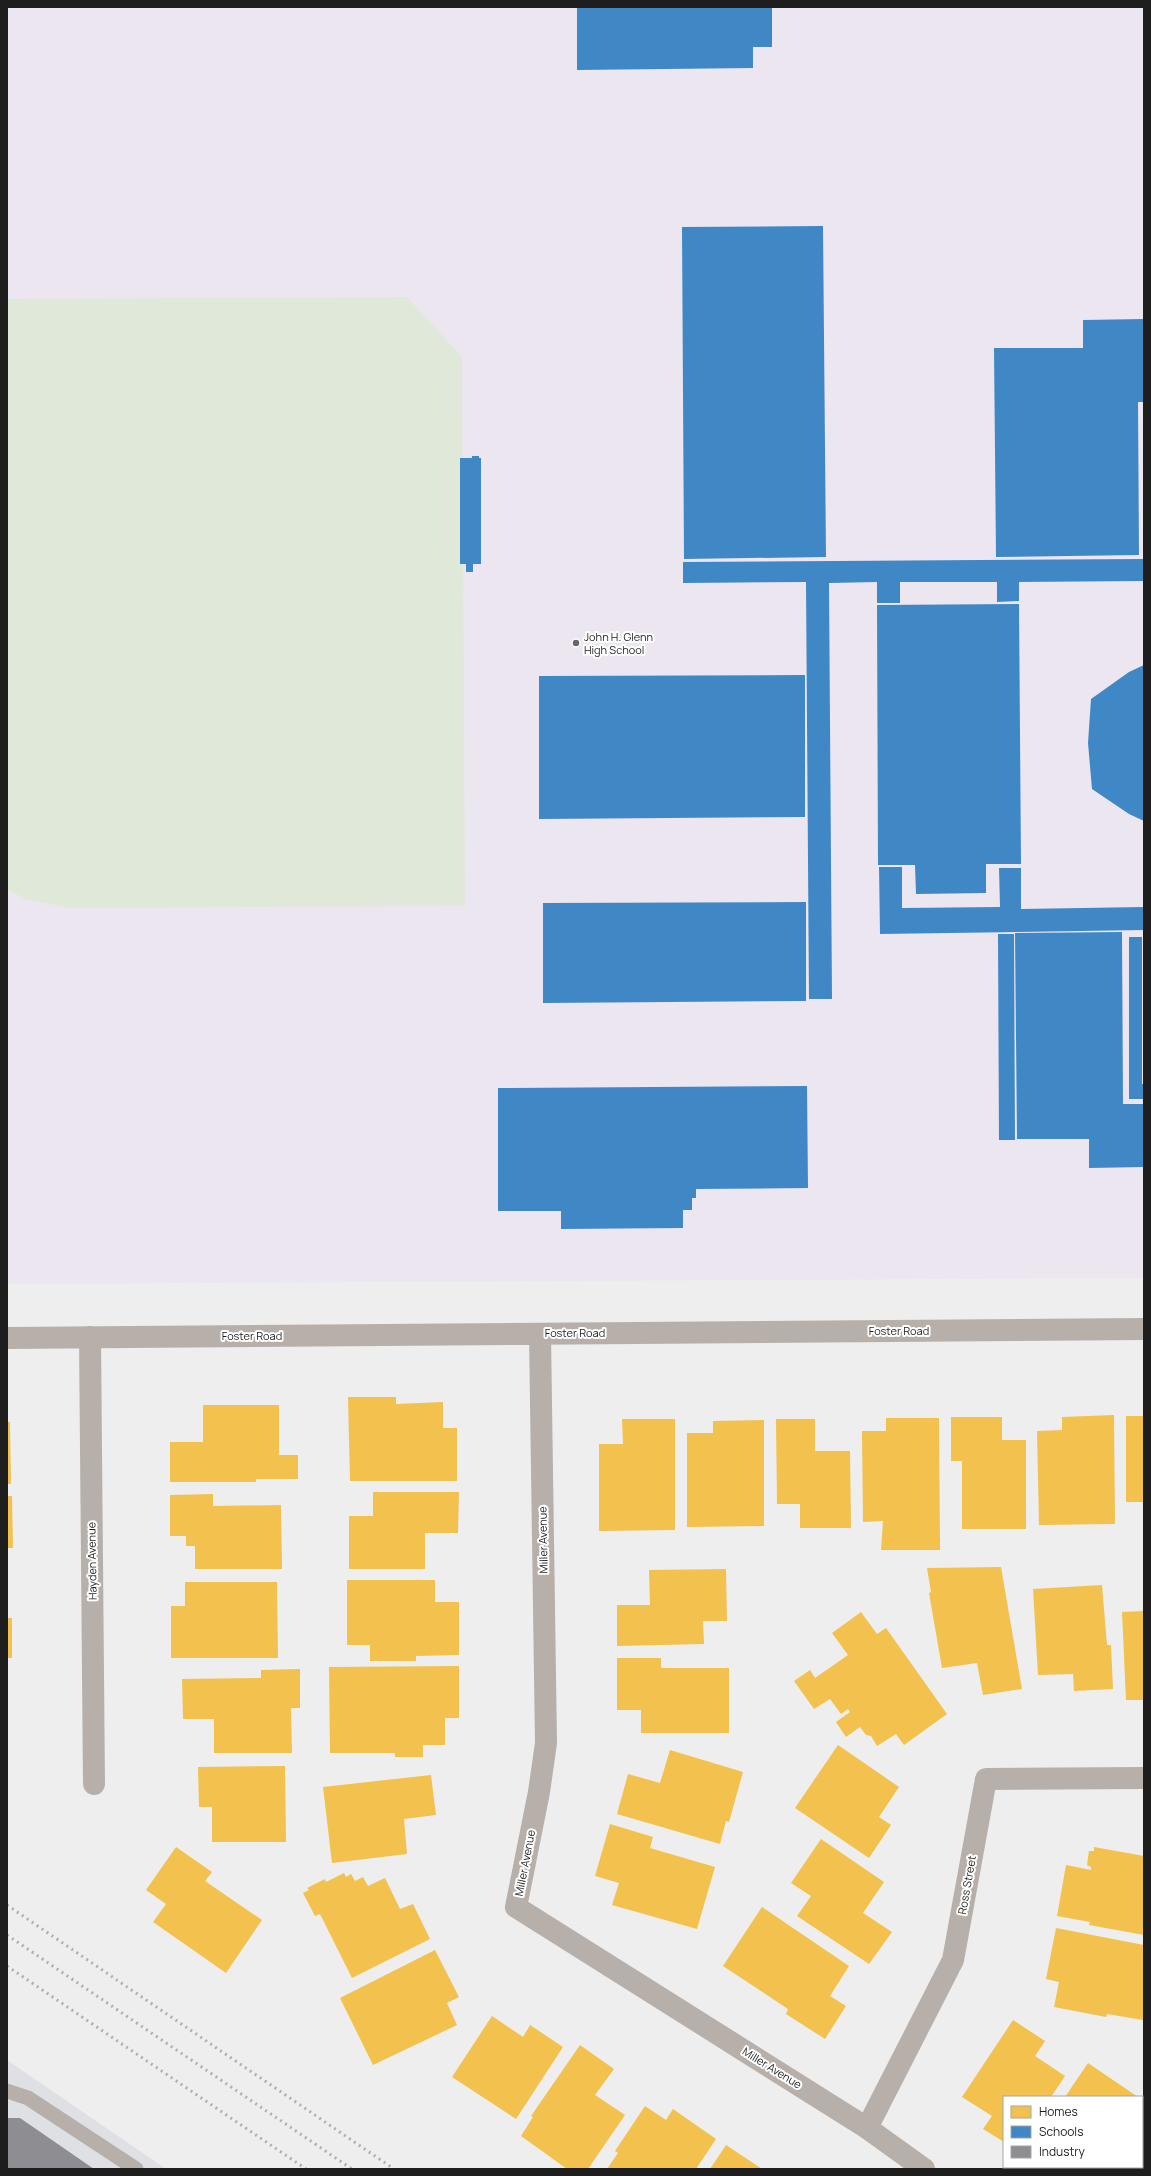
<svg xmlns="http://www.w3.org/2000/svg" width="1151" height="2176" font-family="Manrope,sans-serif">
  <rect width="100%" height="100%" fill="#eee"/>
  <!-- built -->
  <path fill="#dee0e4" d="M 7,2060 L 166,2169 L 7,2169 Z"/>
  <!-- education -->
  <path fill="#ece6f1" d="M 7,7 L 1144,7 L 1144,1278 L 7,1284 Z"/>
  <!-- green -->
  <path fill="#e0e8da" d="M 407,297 L 462,357 L 465,906 L 70,908 L 25,899 L 7,889 L 7,299 Z"/>
  <!-- homes -->
  <path fill="#f2c14e" d="M 348,1397 L 396,1397 L 396,1404 L 443,1402 L 443,1428 L 457,1428 L 457,1481 L 350,1481 Z
    M 203,1405 L 279,1405 L 279,1455 L 298,1455 L 298,1479 L 256,1479 L 256,1482 L 170,1482 L 170,1442 L 203,1442 Z
    M 1114,1415 L 1115,1524 L 1039,1525 L 1037,1431 L 1062,1430 L 1062,1417 Z
    M 1126,1416 L 1144,1416 L 1144,1502 L 1126,1502 Z
    M 951,1417 L 1002,1417 L 1002,1440 L 1026,1440 L 1026,1529 L 962,1529 L 962,1461 L 951,1461 Z
    M 886,1418 L 939,1418 L 940,1550 L 881,1550 L 883,1521 L 863,1522 L 862,1431 L 886,1431 Z
    M 622,1419 L 675,1419 L 675,1530 L 599,1531 L 599,1444 L 623,1444 Z
    M 776,1419 L 815,1419 L 815,1451 L 850,1451 L 851,1528 L 800,1528 L 800,1504 L 777,1504 Z
    M 764,1420 L 764,1526 L 687,1527 L 687,1433 L 713,1433 L 713,1421 Z
    M 7,1422 L 10,1422 L 11,1484 L 7,1484 Z
    M 373,1492 L 459,1492 L 458,1533 L 425,1533 L 425,1569 L 349,1569 L 349,1516 L 373,1516 Z
    M 213,1494 L 213,1506 L 281,1505 L 282,1569 L 195,1569 L 195,1546 L 186,1546 L 186,1536 L 170,1536 L 170,1495 Z
    M 7,1496 L 12,1496 L 13,1548 L 7,1548 Z
    M 1001,1567 L 1022,1689 L 983,1695 L 977,1663 L 942,1668 L 929,1593 L 931,1592 L 927,1568 Z
    M 726,1569 L 727,1621 L 703,1621 L 704,1644 L 617,1646 L 617,1605 L 650,1605 L 649,1570 Z
    M 347,1580 L 435,1580 L 435,1602 L 459,1602 L 459,1655 L 416,1656 L 416,1661 L 370,1661 L 370,1645 L 347,1645 Z
    M 185,1582 L 277,1582 L 278,1658 L 171,1658 L 171,1606 L 185,1606 Z
    M 1102,1585 L 1107,1645 L 1111,1645 L 1113,1689 L 1074,1691 L 1073,1674 L 1038,1675 L 1033,1589 Z
    M 1144,1611 L 1144,1700 L 1126,1700 L 1122,1612 Z
    M 861,1612 L 877,1634 L 886,1628 L 947,1714 L 904,1745 L 896,1734 L 877,1746 L 871,1736 L 866,1735 L 860,1727 L 846,1737 L 836,1722 L 850,1712 L 848,1709 L 841,1714 L 830,1699 L 814,1709 L 794,1681 L 810,1670 L 815,1678 L 848,1655 L 832,1633 Z
    M 7,1618 L 12,1618 L 12,1658 L 7,1658 Z
    M 617,1658 L 661,1658 L 661,1668 L 729,1668 L 729,1733 L 641,1733 L 641,1710 L 617,1710 Z
    M 459,1666 L 459,1718 L 445,1718 L 445,1745 L 423,1745 L 423,1757 L 395,1757 L 395,1753 L 330,1753 L 329,1667 Z
    M 300,1669 L 300,1708 L 291,1708 L 292,1753 L 214,1753 L 214,1719 L 183,1719 L 182,1679 L 261,1678 L 261,1670 Z
    M 838,1745 L 899,1787 L 879,1817 L 891,1825 L 869,1858 L 795,1808 Z
    M 670,1750 L 743,1772 L 729,1822 L 726,1821 L 720,1844 L 617,1814 L 628,1774 L 660,1783 Z
    M 285,1766 L 286,1842 L 212,1842 L 212,1807 L 199,1807 L 198,1767 Z
    M 431,1775 L 436,1815 L 404,1819 L 407,1854 L 332,1863 L 323,1787 Z
    M 610,1824 L 653,1837 L 650,1848 L 715,1867 L 697,1929 L 612,1905 L 619,1883 L 595,1876 Z
    M 821,1839 L 884,1882 L 863,1913 L 892,1932 L 869,1964 L 797,1916 L 811,1896 L 791,1883 Z
    M 176,1847 L 212,1872 L 205,1881 L 262,1920 L 226,1973 L 153,1922 L 166,1904 L 146,1890 Z
    M 1094,1847 L 1144,1856 L 1144,1935 L 1089,1925 L 1090,1922 L 1057,1916 L 1066,1865 L 1091,1870 L 1091,1867 L 1087,1865 L 1089,1851 L 1094,1851 Z
    M 344,1873 L 346,1877 L 351,1874 L 355,1881 L 363,1877 L 368,1886 L 385,1878 L 400,1909 L 413,1904 L 430,1939 L 352,1978 L 320,1914 L 315,1916 L 303,1893 L 309,1890 L 307,1888 L 325,1879 L 326,1882 Z
    M 762,1907 L 849,1966 L 830,1996 L 846,2006 L 825,2039 L 786,2014 L 788,2009 L 723,1966 Z
    M 1056,1928 L 1144,1945 L 1144,2022 L 1143,2020 L 1107,2014 L 1106,2017 L 1054,2007 L 1059,1982 L 1046,1979 Z
    M 435,1950 L 459,1997 L 447,2003 L 457,2025 L 373,2065 L 340,1998 Z
    M 492,2016 L 523,2037 L 530,2025 L 563,2047 L 516,2119 L 452,2077 Z
    M 1013,2020 L 1045,2041 L 1035,2056 L 1065,2076 L 1051,2097 L 1004,2097 L 1004,2142 L 983,2129 L 992,2116 L 962,2097 Z
    M 580,2045 L 614,2069 L 595,2095 L 625,2115 L 588,2169 L 567,2169 L 521,2136 L 533,2117 L 531,2116 Z
    M 1088,2063 L 1138,2097 L 1065,2097 Z
    M 645,2106 L 666,2120 L 673,2109 L 716,2139 L 696,2169 L 607,2169 L 618,2153 L 615,2151 Z
    M 1144,2140 L 1144,2169 L 1125,2169 L 1127,2167 L 1142,2167 L 1142,2143 Z
    M 726,2145 L 762,2169 L 710,2169 Z
    M 1042,2167 L 1082,2167 L 1081,2169 L 1045,2169 Z
    M 1086,2167 L 1110,2167 L 1109,2169 L 1089,2169 Z"/>
  <!-- schools -->
  <path fill="#3f88c5" d="M 577,7 L 772,7 L 772,47 L 753,47 L 753,68 L 577,70 Z
    M 823,226 L 826,557 L 684,559 L 682,227 Z
    M 1144,319 L 1144,402 L 1138,402 L 1139,555 L 996,557 L 994,348 L 1083,348 L 1083,320 Z
    M 472,456 L 479,456 L 479,458 L 481,458 L 481,564 L 473,564 L 473,572 L 466,572 L 466,564 L 460,564 L 460,458 L 472,458 Z
    M 1144,559 L 1144,581 L 1019,582 L 1019,601 L 997,602 L 997,582 L 900,582 L 900,603 L 877,603 L 877,582 L 829,583 L 832,999 L 809,999 L 806,582 L 683,583 L 683,562 Z
    M 1019,604 L 1021,864 L 986,864 L 986,893 L 916,894 L 915,865 L 878,865 L 877,605 Z
    M 1144,665 L 1144,821 L 1129,814 L 1092,789 L 1088,743 L 1091,699 L 1129,672 Z
    M 805,675 L 805,817 L 539,819 L 539,676 Z
    M 879,867 L 902,867 L 902,908 L 1000,907 L 999,868 L 1021,868 L 1021,909 L 1144,907 L 1144,930 L 880,934 Z
    M 806,902 L 806,1001 L 543,1003 L 543,903 Z
    M 1122,932 L 1123,1104 L 1144,1104 L 1144,1167 L 1089,1168 L 1089,1139 L 1017,1139 L 1015,933 Z
    M 998,934 L 1014,934 L 1015,1140 L 999,1140 Z
    M 1129,937 L 1142,937 L 1142,1084 L 1144,1084 L 1144,1099 L 1129,1099 Z
    M 807,1086 L 808,1188 L 696,1189 L 696,1198 L 692,1198 L 692,1210 L 683,1210 L 683,1228 L 561,1229 L 561,1211 L 498,1211 L 498,1088 Z"/>
  <!-- industry -->
  <path fill="#8d8d92" d="M 7,2118 L 20,2118 L 94,2169 L 7,2169 Z"/>
  <g fill="none" stroke-linecap="round" stroke-linejoin="round">
    <!-- lane -->
    <path stroke="#b7b0aa" stroke-width="15" d="M 7,2091 L 28,2098 L 136,2169"/>
    <!-- street -->
    <path stroke="#b7b0aa" stroke-width="22" d="M 540,1334 L 546,1743 L 539,1792 L 516,1907 L 867,2128 L 924,2169
      M 90,1337 L 94,1784
      M 7,1338 L 1144,1329
      M 867,2128 L 953,1960 L 986,1779 L 1144,1778"/>
    <!-- rail -->
    <path stroke="#b2aead" stroke-width="3" stroke-dasharray="2 4" stroke-linecap="butt" d="M 7,1905 L 394,2169
      M 7,1935 L 352,2169
      M 7,1966 L 306,2169"/>
  </g>
  <!-- markers -->
  <circle fill="#676767" stroke="#fff" stroke-width="1.5" cx="576" cy="643" r="4"/>
  <g text-anchor="middle" stroke-width="4" stroke-linejoin="round" paint-order="stroke">
    <!-- poi labels -->
    <g font-size="11" fill="#1e1e1f" stroke="#fff" text-anchor="start">
      <text x="584" y="641">John H. Glenn<tspan x="584" dy="13">High School</tspan></text>
    </g>
    <!-- street labels -->
    <g font-size="11" fill="#1e1e1f" stroke="#fff">
      <text x="899" y="1335">Foster Road</text>
      <text x="575" y="1337">Foster Road</text>
      <text x="252" y="1340">Foster Road</text>
      <text transform="translate(543 1540) rotate(-91)" y="4">Miller Avenue</text>
      <text transform="translate(92 1561) rotate(-91)" y="4">Hayden Avenue</text>
      <text transform="translate(525 1863) rotate(-79)" y="4">Miller Avenue</text>
      <text transform="translate(967 1885) rotate(-80)" y="4">Ross Street</text>
      <text transform="translate(772 2068) rotate(32)" y="4">Miller Avenue</text>
    </g>
  </g>
  <!-- border -->
  <rect width="1151" height="2176" fill="none" stroke="#1e1e1f" stroke-width="16"/>
  <!-- legend -->
  <rect x="1003" y="2096" width="140" height="72" fill="#ffffff" stroke="#a5a5a5"/>
  <rect x="1011" y="2106" width="20" height="12" fill="#f2c14e" stroke="#a5a5a5"/>
  <text x="1039" y="2116" font-size="12" fill="#1e1e1f">Homes</text>
  <rect x="1011" y="2126" width="20" height="12" fill="#3f88c5" stroke="#a5a5a5"/>
  <text x="1039" y="2136" font-size="12" fill="#1e1e1f">Schools</text>
  <rect x="1011" y="2146" width="20" height="12" fill="#8d8d92" stroke="#a5a5a5"/>
  <text x="1039" y="2156" font-size="12" fill="#1e1e1f">Industry</text>
</svg>
